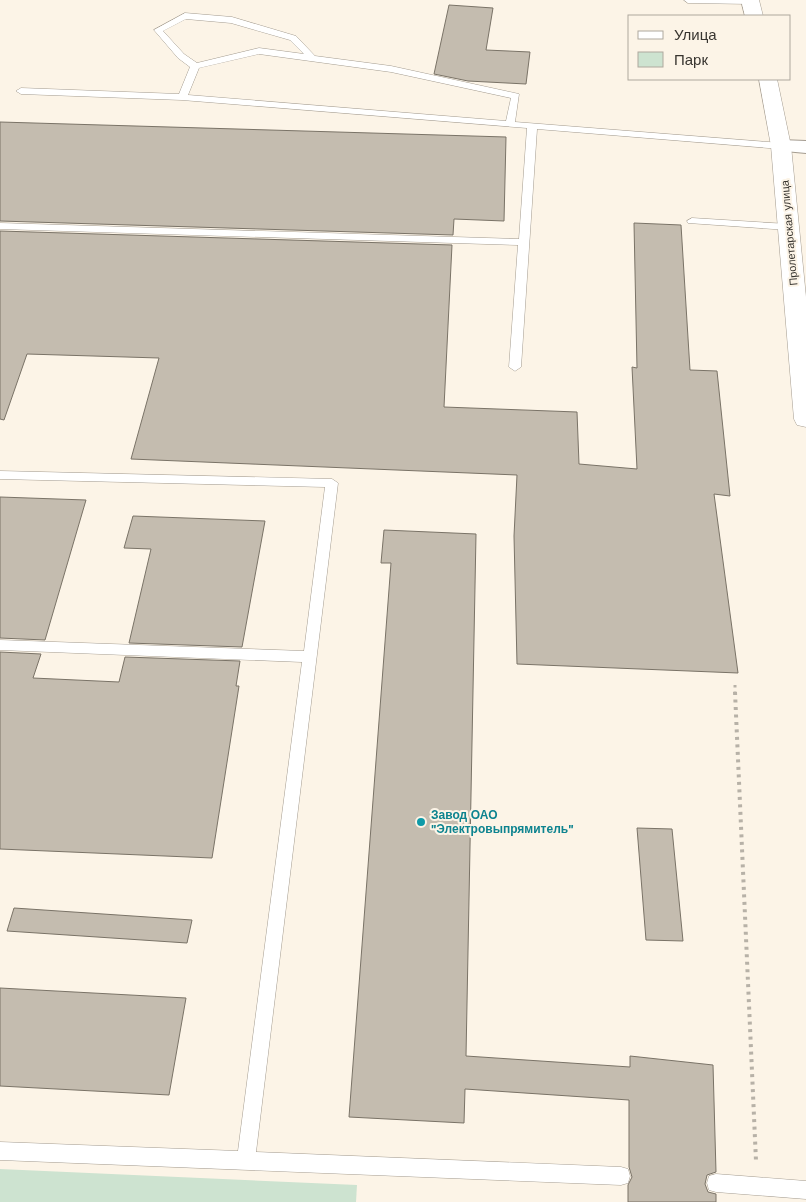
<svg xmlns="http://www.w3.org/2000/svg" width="806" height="1202" font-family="'Work Sans',sans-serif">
  <rect width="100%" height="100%" fill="#fcf4e7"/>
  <!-- green -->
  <path fill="#cde3d0" d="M 0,1169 L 357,1185 L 356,1202 L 0,1202 Z"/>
  <!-- building -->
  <path fill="#c4bcaf" stroke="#7a7367" d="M 449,5 L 493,8 L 486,50 L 530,52 L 526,84 L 468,81 L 434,74 Z
    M 0,122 L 506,137 L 504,221 L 454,219 L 453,235 L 0,221 Z
    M 634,223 L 681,225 L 690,370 L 717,371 L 730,496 L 714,494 L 738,673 L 517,664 L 514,536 L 517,475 L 131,459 L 159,358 L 27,354 L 4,420 L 0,419 L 0,231 L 452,245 L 444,407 L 577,412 L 579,464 L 637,469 L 632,367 L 637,368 Z
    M 0,497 L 86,500 L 45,640 L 0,638 Z
    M 133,516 L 265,521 L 242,647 L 129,643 L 151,549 L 124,548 Z
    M 384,530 L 476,534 L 466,1056 L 630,1067 L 630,1056 L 713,1065 L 716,1172 L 707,1175 L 705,1184 L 708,1192 L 716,1194 L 716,1202 L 628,1202 L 628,1185 L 632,1177 L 629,1167 L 629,1100 L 465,1089 L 464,1123 L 349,1117 L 391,563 L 381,563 Z
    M 0,652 L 41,654 L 33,678 L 119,682 L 125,657 L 240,661 L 236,686 L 239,686 L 212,858 L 0,849 Z
    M 637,828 L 672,829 L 683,941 L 646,940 Z
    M 14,908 L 192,920 L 187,943 L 7,931 Z
    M 0,988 L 186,998 L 169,1095 L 0,1086 Z"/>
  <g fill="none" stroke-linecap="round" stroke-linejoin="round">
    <defs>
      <path id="lane" d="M 684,0 L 755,0 L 755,1 L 751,4 L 688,3 Z
        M 185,13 L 232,17 L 296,36 L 315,56 L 391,66 L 519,94 L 515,122 L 781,143 L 786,146 L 781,149 L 537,129 L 521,367 L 515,371 L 509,367 L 518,245 L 0,229 L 0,223 L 519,239 L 527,128 L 182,100 L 21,94 L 16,91 L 21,88 L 179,94 L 190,67 L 178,58 L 154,30 ZM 186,19 L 231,23 L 290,40 L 304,54 L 259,48 L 197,63 L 184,54 L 163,31 ZM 259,54 L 391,72 L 511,98 L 506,121 L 188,95 L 199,68 Z
        M 692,218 L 788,224 L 793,227 L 788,230 L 688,223 L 687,221 Z
        M 0,471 L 332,479 L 338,483 L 256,1152 L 621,1167 L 628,1169 L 630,1176 L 628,1183 L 621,1185 L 0,1160 L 0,1142 L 238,1151 L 302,662 L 0,650 L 0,640 L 304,651 L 325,487 L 0,479 Z
        M 716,1174 L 806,1181 L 806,1199 L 716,1192 L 709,1190 L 707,1183 L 709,1176 Z"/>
      <path id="street" d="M 781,140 L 806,141 L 806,153 L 774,150 L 772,146 L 774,142 Z"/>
      <path id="secondary" d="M 741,0 L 759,0 L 763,16 L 745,16 Z
        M 759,79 L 777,79 L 791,146 L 806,297 L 806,427 L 797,425 L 794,419 L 771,146 Z"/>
    </defs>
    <!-- lane casing -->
    <use href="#lane" stroke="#a49c90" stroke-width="1"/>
    <!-- street casing -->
    <use href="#street" stroke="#a49c90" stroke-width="2"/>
    <!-- secondary casing -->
    <use href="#secondary" stroke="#a49c90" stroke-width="1"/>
    <!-- path-far1 -->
    <path stroke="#b7b1a7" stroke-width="3" stroke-dasharray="2.5 4" stroke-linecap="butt" d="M 735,685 L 735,693"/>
    <!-- path -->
    <path stroke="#b7b1a7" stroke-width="4" stroke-dasharray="3 4.5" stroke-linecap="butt" d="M 735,692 L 756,1161"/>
    <!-- lane -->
    <use href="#lane" fill="#fff" fill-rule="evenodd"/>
    <!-- street -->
    <use href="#street" fill="#fff" fill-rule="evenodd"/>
    <!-- secondary -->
    <use href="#secondary" fill="#fff" fill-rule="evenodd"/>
  </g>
  <!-- markers -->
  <circle fill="#0f9aa8" stroke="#fcf4e7" stroke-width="2" cx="421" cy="822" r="5"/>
  <g text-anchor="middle" stroke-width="4" stroke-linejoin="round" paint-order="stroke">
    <!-- far-street labels -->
    <g font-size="11" fill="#383530" stroke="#fcf4e7">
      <text transform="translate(789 233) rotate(-95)" y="4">Пролетарская улица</text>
    </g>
    <!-- culture labels -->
    <g font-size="12" font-weight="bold" fill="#0d838f" stroke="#fcf4e7" text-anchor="start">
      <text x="431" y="819">Завод ОАО<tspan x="431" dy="14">"Электровыпрямитель"</tspan></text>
    </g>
  </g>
  <!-- legend -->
  <rect x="628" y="15" width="162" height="65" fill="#fcf4e7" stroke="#aea89e"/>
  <rect x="638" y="31" width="25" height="8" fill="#ffffff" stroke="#aea89e"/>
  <text x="674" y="40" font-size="15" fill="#383530">Улица</text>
  <rect x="638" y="52" width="25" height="15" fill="#cde3d0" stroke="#aea89e"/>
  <text x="674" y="65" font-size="15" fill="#383530">Парк</text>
</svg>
